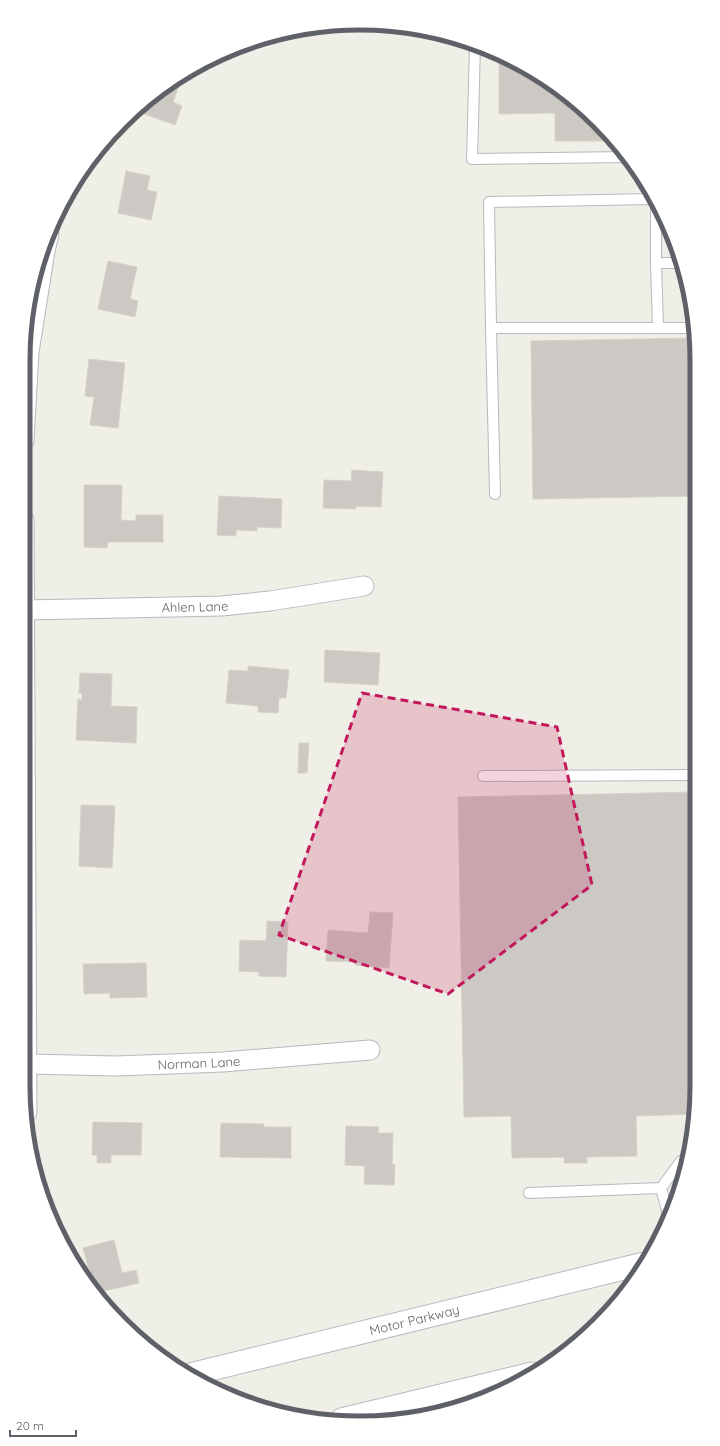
<svg xmlns="http://www.w3.org/2000/svg" width="720" height="1446" font-family="Quicksand,sans-serif">
  <rect width="100%" height="100%" fill="#f0efe7"/>
  <!-- building -->
  <path fill="#ccc9c4" stroke="#d5d2c5" d="M 499,54 L 509,58 L 565,93 L 613,141 L 555,141 L 555,113 L 499,114 Z
    M 177,79 L 181,80 L 173,102 L 182,106 L 175,125 L 136,111 L 138,107 Z
    M 126,171 L 150,176 L 147,190 L 157,192 L 151,220 L 118,213 Z
    M 108,261 L 137,267 L 130,299 L 138,301 L 135,317 L 98,309 Z
    M 694,338 L 695,496 L 533,499 L 531,341 Z
    M 89,359 L 125,363 L 118,428 L 90,425 L 94,397 L 85,396 Z
    M 352,470 L 383,472 L 381,507 L 356,506 L 356,509 L 323,508 L 324,480 L 351,481 Z
    M 84,485 L 122,485 L 121,520 L 136,521 L 136,515 L 163,515 L 163,542 L 108,542 L 107,548 L 84,547 Z
    M 219,496 L 282,499 L 281,528 L 257,527 L 257,531 L 236,530 L 236,536 L 217,535 Z
    M 325,650 L 380,653 L 378,685 L 324,682 Z
    M 248,666 L 289,670 L 286,698 L 279,698 L 278,713 L 258,712 L 258,706 L 226,703 L 229,670 L 248,671 Z
    M 80,673 L 112,674 L 111,706 L 137,707 L 136,743 L 76,740 L 78,699 L 82,700 L 82,693 L 79,693 Z
    M 299,743 L 309,743 L 307,773 L 298,773 Z
    M 695,792 L 696,1108 L 695,1114 L 636,1116 L 637,1156 L 587,1157 L 587,1163 L 564,1163 L 564,1157 L 512,1158 L 511,1116 L 464,1117 L 458,797 Z
    M 81,805 L 115,806 L 112,868 L 79,866 Z
    M 370,912 L 393,913 L 389,968 L 355,965 L 355,962 L 326,961 L 328,930 L 368,933 Z
    M 267,921 L 288,922 L 286,977 L 259,976 L 259,972 L 239,971 L 240,940 L 266,941 Z
    M 146,963 L 147,997 L 110,998 L 110,993 L 84,994 L 83,964 Z
    M 93,1122 L 142,1123 L 141,1155 L 111,1155 L 111,1163 L 97,1163 L 97,1155 L 92,1155 Z
    M 221,1123 L 264,1124 L 264,1127 L 291,1127 L 291,1158 L 220,1157 Z
    M 346,1126 L 379,1127 L 378,1133 L 393,1133 L 392,1164 L 395,1165 L 394,1185 L 364,1184 L 365,1166 L 345,1165 Z
    M 114,1240 L 122,1273 L 136,1270 L 139,1283 L 95,1293 L 83,1248 Z"/>
  <g fill="none" stroke-linecap="round" stroke-linejoin="round">
    <defs>
      <path id="lane" d="M 475,45 L 472,159 L 629,157
        M 653,199 L 489,202 L 491,328 L 694,328
        M 656,263 L 656,204
        M 491,328 L 495,494
        M 658,328 L 656,263 L 680,263
        M 483,776 L 695,775
        M 661,1188 L 681,1161 L 688,1160
        M 661,1188 L 669,1218
        M 529,1193 L 661,1188"/>
      <g id="street">
        <path d="M 24,441 L 29,352 L 45,251 L 49,234"/>
        <path d="M 24,520 L 27,1112"/>
        <path id="s1" d="M 24,610 L 222,606 L 270,601 L 364,586"/>
        <path id="s2" d="M 28,1064 L 116,1066 L 223,1062 L 370,1050"/>
        <path d="M 341,1418 L 532,1372"/>
      </g>
      <g id="secondary">
        <path id="s3" d="M 188,1375 L 642,1264"/>
      </g>
    </defs>
    <!-- lane casing -->
    <use href="#lane" stroke="#b7b8bd" stroke-width="12"/>
    <!-- street casing -->
    <use href="#street" stroke="#b7b8bd" stroke-width="21"/>
    <!-- secondary casing -->
    <use href="#secondary" stroke="#b8bac0" stroke-width="24"/>
    <!-- lane -->
    <use href="#lane" stroke="#fff" stroke-width="10"/>
    <!-- street -->
    <use href="#street" stroke="#fff" stroke-width="19"/>
    <!-- secondary -->
    <use href="#secondary" stroke="#fff" stroke-width="22"/>
  </g>
  <!-- marked area -->
  <path fill="#c2185b" fill-opacity="0.2" stroke="#c2185b" stroke-width="3" stroke-dasharray="8 5" stroke-linejoin="round" d="M 362,693 L 557,727 L 592,885 L 448,994 L 279,935 Z"/>
  <g text-anchor="middle" stroke-width="4" stroke-linejoin="round" paint-order="stroke">
    <!-- street labels -->
    <g font-size="13" fill="#5e6167" stroke="#fff">
      <text dy="5" stroke="none"><textPath href="#s1" startOffset="171">Ahlen Lane</textPath></text>
      <text dy="5" stroke="none"><textPath href="#s2" startOffset="171">Norman Lane</textPath></text>
      <text dy="5" stroke="none"><textPath href="#s3" startOffset="233">Motor Parkway</textPath></text>
    </g>
  </g>
  <!-- crop -->
  <path d="M0 0H720V1446H0ZM360 30H360A330 330 0 0 1 690 360V1086A330 330 0 0 1 360 1416H360A330 330 0 0 1 30 1086V360A330 330 0 0 1 360 30Z" fill="#fff" fill-rule="evenodd"/>
  <path fill="none" stroke="#5e6167" stroke-width="5" d="M360 30H360A330 330 0 0 1 690 360V1086A330 330 0 0 1 360 1416H360A330 330 0 0 1 30 1086V360A330 330 0 0 1 360 30Z"/>
  <!-- scale -->
  <path d="M10 1430v6h66v-6" fill="none" stroke="#5e6167" stroke-width="2"/>
  <text x="16" y="1430" font-size="12" fill="#5e6167" stroke="#ffffff" stroke-width="3" paint-order="stroke">20 m</text>
</svg>
